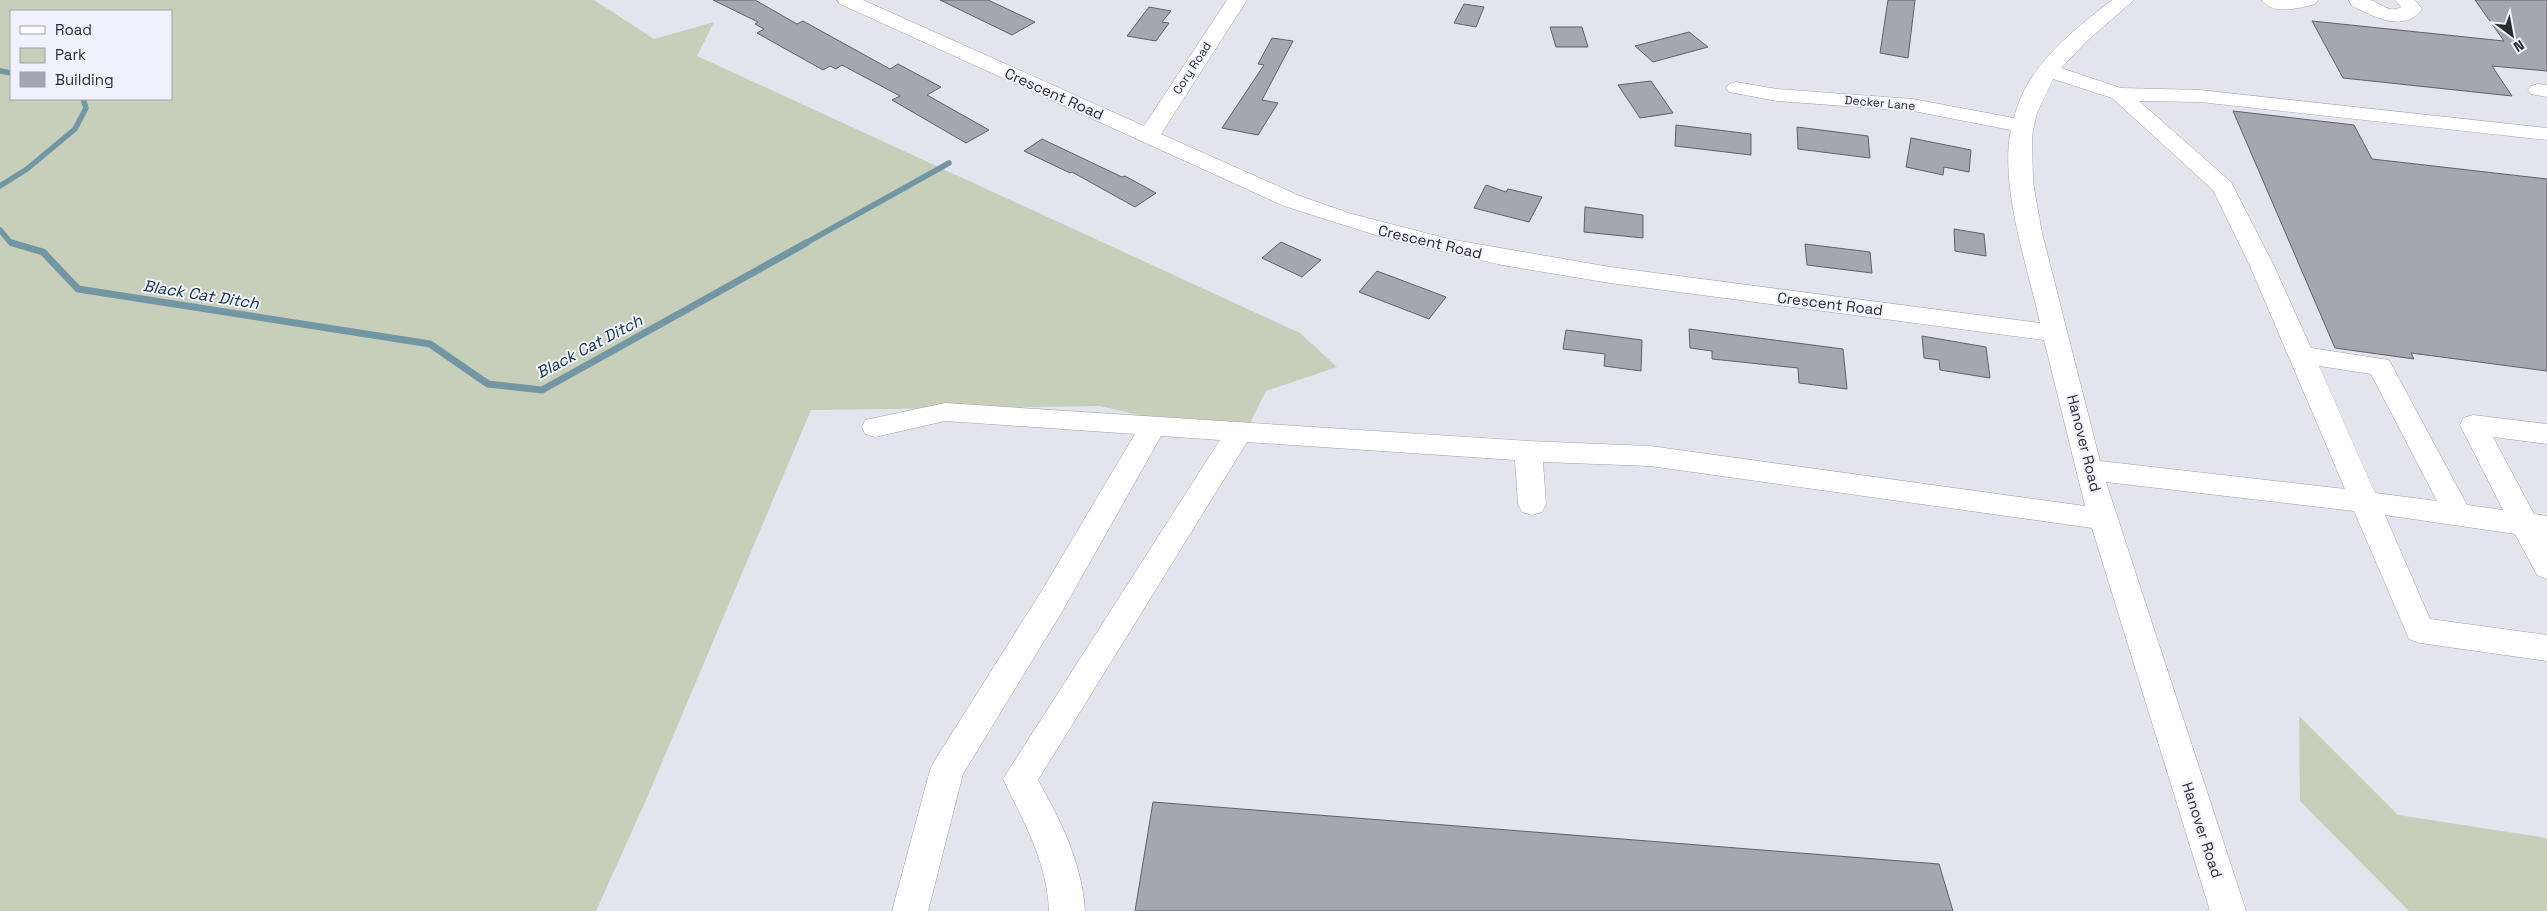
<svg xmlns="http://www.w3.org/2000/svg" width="2547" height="911" font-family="'Space Grotesk',sans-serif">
  <rect width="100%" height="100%" fill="#e3e4ee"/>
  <!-- green -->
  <path fill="#c7ceb9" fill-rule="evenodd" d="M 0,0 L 594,0 L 654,39 L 714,22 L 697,56 L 1300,333 L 1337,367 L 1266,391 L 1242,439 L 1100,406 L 811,410 L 646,800 L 596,911 L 0,911 ZM 11,11 L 171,11 L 171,99 L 11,99 Z
    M 2299,716 L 2398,815 L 2547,838 L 2547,911 L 2409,911 L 2300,801 Z"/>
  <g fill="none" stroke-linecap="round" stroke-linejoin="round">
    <!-- stream-far1 -->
    <path stroke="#7296a4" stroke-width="5.5" d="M 0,71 L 11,73
      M 0,186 L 27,169 L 75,129 L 86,108 L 83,99
      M 0,230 L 10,242 L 16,244
      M 804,244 L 949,163"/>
    <!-- stream -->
    <path stroke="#7296a4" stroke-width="7" d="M 12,243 L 43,252 L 78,289 L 430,344 L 488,384 L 542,390 L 806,243"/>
  </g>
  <!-- building -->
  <path fill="#a5a6b0" stroke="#5f606a" d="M 713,0 L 755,0 L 797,24 L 803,21 L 890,69 L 898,64 L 941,87 L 927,95 L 989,130 L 966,143 L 892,100 L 900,96 L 842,65 L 836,69 L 830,66 L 823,70 L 757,33 L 764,29 L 755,24 L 758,22 Z
    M 940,0 L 988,0 L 1035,22 L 1012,35 Z
    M 1888,0 L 1915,0 L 1908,58 L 1880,53 Z
    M 2475,0 L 2547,0 L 2547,71 L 2492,66 L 2512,96 L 2343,78 L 2312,21 L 2504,41 Z
    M 1464,4 L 1484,7 L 1476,27 L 1454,23 Z
    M 1149,7 L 1171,11 L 1162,22 L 1169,23 L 1156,41 L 1127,36 Z
    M 1550,27 L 1582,27 L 1588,47 L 1556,47 Z
    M 1689,32 L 1708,47 L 1653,62 L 1635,46 Z
    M 1272,38 L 1293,41 L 1262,100 L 1278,103 L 1258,135 L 1222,128 L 1264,65 L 1258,64 Z
    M 1651,81 L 1673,113 L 1640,118 L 1618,85 Z
    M 2233,111 L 2354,125 L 2372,159 L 2547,179 L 2547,371 L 2411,353 L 2414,359 L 2335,348 Z
    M 1676,125 L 1751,134 L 1751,155 L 1675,146 Z
    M 1797,127 L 1868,136 L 1870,158 L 1798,149 Z
    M 1911,138 L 1971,150 L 1969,172 L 1944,167 L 1943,175 L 1906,167 Z
    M 1042,139 L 1122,177 L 1125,176 L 1156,193 L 1135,207 L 1072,172 L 1070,173 L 1024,151 Z
    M 1486,185 L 1506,192 L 1508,189 L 1542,197 L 1529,222 L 1474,208 Z
    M 1585,207 L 1643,215 L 1643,238 L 1584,232 Z
    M 1954,229 L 1984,234 L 1986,256 L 1955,251 Z
    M 1281,242 L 1321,260 L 1302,277 L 1262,258 Z
    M 1805,244 L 1870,252 L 1872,273 L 1807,265 Z
    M 1377,271 L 1446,297 L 1429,319 L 1359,292 Z
    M 1689,329 L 1843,349 L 1847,389 L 1799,383 L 1798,368 L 1712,359 L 1712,351 L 1690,348 Z
    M 1566,330 L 1642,340 L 1641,371 L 1604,366 L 1605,354 L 1563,349 Z
    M 1922,336 L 1986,347 L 1990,378 L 1940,370 L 1939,360 L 1924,358 Z
    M 1153,802 L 1939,864 L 1953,911 L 1135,911 Z"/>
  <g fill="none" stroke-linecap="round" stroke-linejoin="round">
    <defs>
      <path id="minor" d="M 837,0 L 863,0 L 1144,126 L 1227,0 L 1247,0 L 1161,134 L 1300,196 L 1352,214 L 1449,239 L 1610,267 L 2040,323 C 2028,268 1999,185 2011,130 L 1913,111 L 1777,101 L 1729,92 L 1726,88 L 1729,84 L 1736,82 L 1777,89 L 1913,99 L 2014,118 C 2026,67 2072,31 2112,0 L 2134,0 L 2087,41 L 2061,68 L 2121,88 L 2200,90 L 2547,128 L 2547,140 L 2200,102 L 2139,101 L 2231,182 L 2274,266 L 2311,348 L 2389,360 L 2467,505 L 2503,510 L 2460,425 L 2463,418 L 2473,415 L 2547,424 L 2547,444 L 2493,437 L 2534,514 L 2547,516 L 2547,579 L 2537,575 L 2515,534 L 2385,515 L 2430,619 L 2547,635 L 2547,661 L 2420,643 L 2409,639 L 2354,511 L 2106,482 L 2246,911 L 2210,911 L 2092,528 L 1650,466 L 1543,462 L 1546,504 L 1542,512 L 1532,515 L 1522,512 L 1518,504 L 1515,460 L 1247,442 L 1038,780 C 1061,821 1082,863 1085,911 L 1049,911 C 1047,861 1024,823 1003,779 L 1220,440 L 1161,436 L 1063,610 L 963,774 L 928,911 L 892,911 L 930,770 L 935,760 L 1041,592 L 1135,434 L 945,421 L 875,437 L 865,434 L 862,427 L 865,420 L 945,403 L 1528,441 L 1650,446 L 2085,506 L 2044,340 L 1610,283 L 1502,265 L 1388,239 L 1284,206 L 840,4 ZM 2053,79 L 2112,98 L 2213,190 L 2250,266 L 2345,489 L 2100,461 L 2042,233 L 2033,182 L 2032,135 L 2037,113 ZM 2319,366 L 2371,374 L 2437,501 L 2375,493 Z
        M 2262,0 L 2318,0 L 2315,4 C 2300,8 2273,16 2262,0 Z
        M 2349,0 C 2356,0 2364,0 2370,0 C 2381,3 2389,14 2401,7 L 2395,0 L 2415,0 L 2422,9 C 2404,34 2373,16 2352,6 Z
        M 2538,84 L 2547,85 L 2547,97 L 2531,94 L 2528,90 L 2531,86 Z"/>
    </defs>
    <!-- minor casing -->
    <use href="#minor" stroke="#9fa0aa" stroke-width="1"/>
    <!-- minor -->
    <use href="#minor" fill="#fff" fill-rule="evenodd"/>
  </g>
  <g text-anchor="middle" stroke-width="4" stroke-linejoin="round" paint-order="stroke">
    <!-- far-street labels -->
    <g font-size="12" fill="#2b2c30" stroke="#f0f1fc">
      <text transform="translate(1192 68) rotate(-57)" y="4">Cory Road</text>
      <text transform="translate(1880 103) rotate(5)" y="4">Decker Lane</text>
    </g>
    <!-- street labels -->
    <g font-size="15" fill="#2b2c30" stroke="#f0f1fc">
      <text transform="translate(1054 94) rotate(24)" y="5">Crescent Road</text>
      <text transform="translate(1430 242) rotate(13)" y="5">Crescent Road</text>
      <text transform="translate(1830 304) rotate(7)" y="5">Crescent Road</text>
      <text transform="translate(2084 443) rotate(76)" y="5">Hanover Road</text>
      <text transform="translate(2202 830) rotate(72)" y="5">Hanover Road</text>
    </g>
    <!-- water labels -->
    <g font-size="16" font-style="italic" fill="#0f313e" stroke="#f0f1fc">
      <text transform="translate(201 294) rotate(9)" y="6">Black Cat Ditch</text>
      <text transform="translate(589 346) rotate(-28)" y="6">Black Cat Ditch</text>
    </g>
  </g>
  <!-- legend -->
  <rect x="10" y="10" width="162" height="90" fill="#f0f1fc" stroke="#a1a2aa"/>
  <rect x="20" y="26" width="25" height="8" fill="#ffffff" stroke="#a1a2aa"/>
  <text x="55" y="35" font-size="15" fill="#2b2c30">Road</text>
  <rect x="20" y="48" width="25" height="15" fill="#c7ceb9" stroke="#a1a2aa"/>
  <text x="55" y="60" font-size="15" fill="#2b2c30">Park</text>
  <rect x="20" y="72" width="25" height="15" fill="#a5a6b0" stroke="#a1a2aa"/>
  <text x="55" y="85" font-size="15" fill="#2b2c30">Building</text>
  <!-- north arrow -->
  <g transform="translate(2512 35) rotate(148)" stroke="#f0f1fc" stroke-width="4" paint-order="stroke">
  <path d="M0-4L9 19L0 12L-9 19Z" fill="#2b2c30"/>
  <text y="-8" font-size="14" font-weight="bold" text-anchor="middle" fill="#2b2c30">N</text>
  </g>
</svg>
